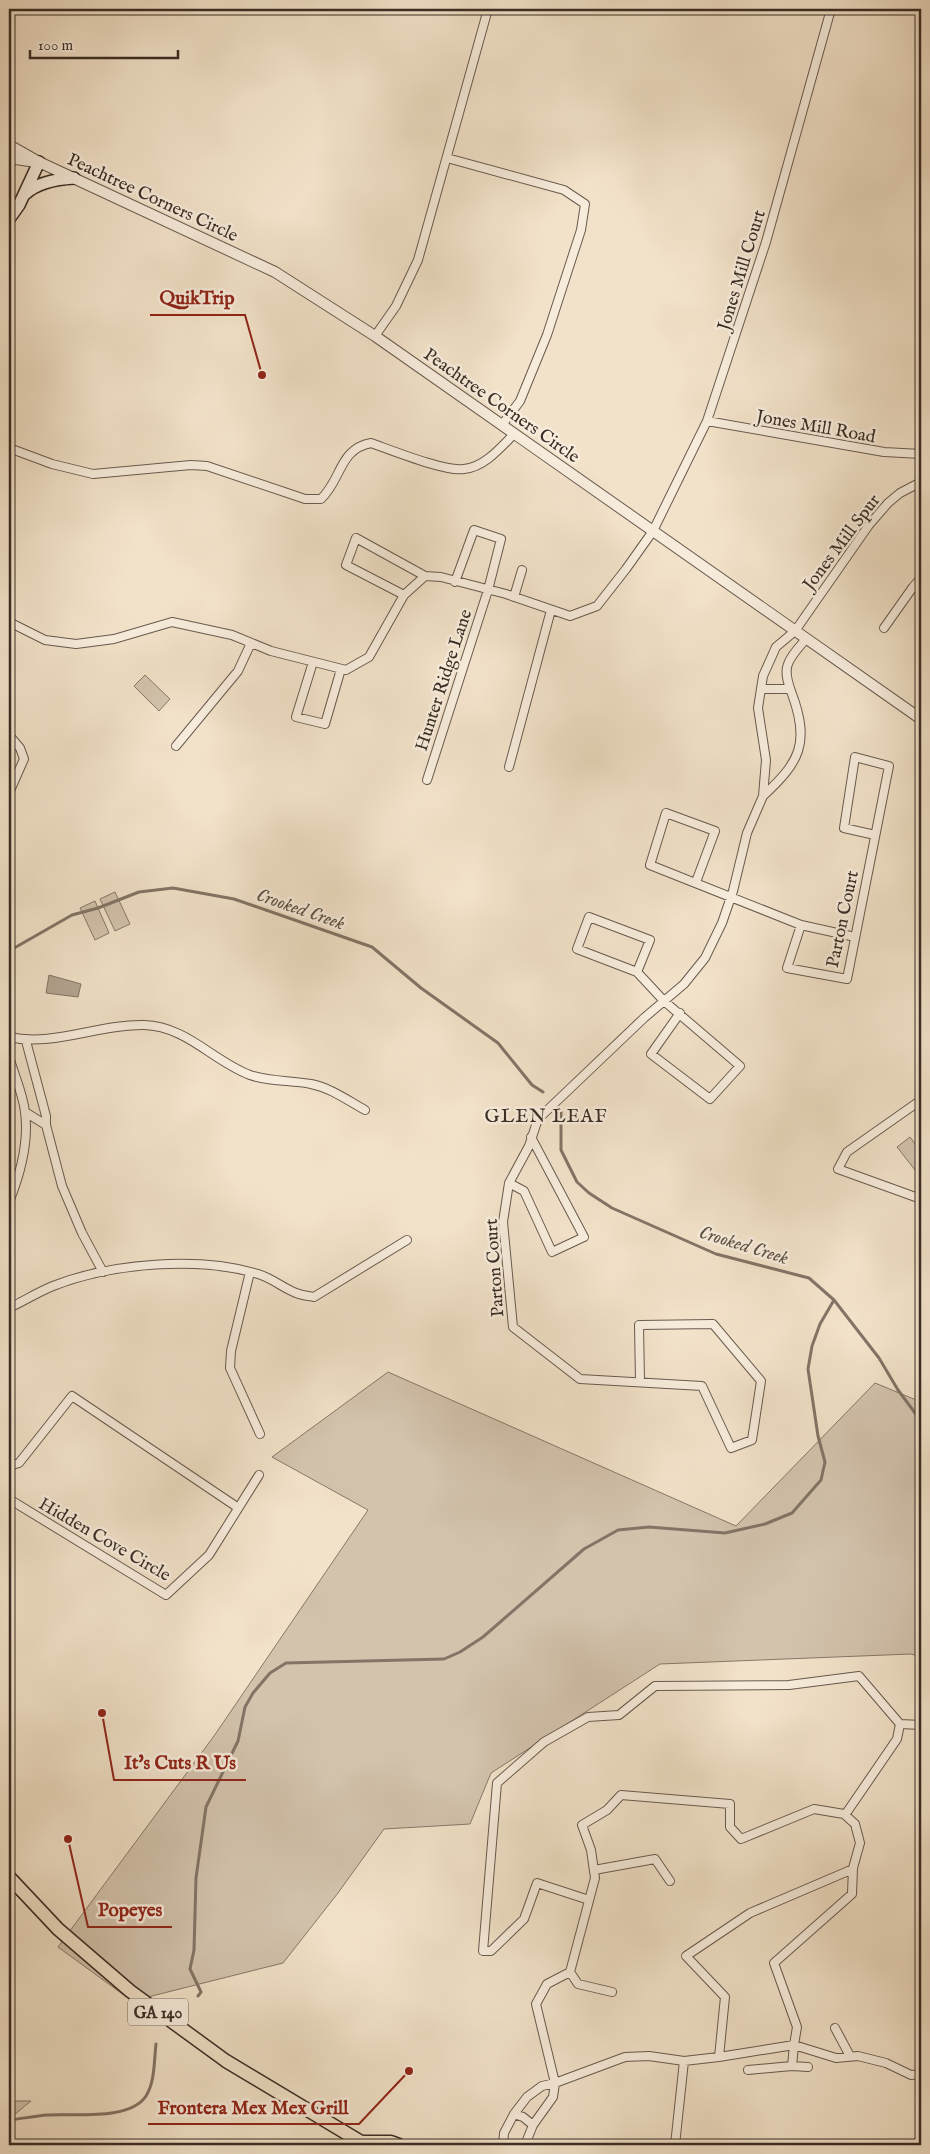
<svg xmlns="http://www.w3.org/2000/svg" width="930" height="2154" font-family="'IM FELL English',serif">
  <rect width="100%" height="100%" fill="#f2e2c9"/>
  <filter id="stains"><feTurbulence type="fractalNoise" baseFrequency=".004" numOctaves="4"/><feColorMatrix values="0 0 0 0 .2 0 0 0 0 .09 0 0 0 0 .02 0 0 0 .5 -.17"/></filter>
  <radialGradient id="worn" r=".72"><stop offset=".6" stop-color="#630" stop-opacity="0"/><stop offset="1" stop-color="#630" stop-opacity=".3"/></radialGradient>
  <!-- green -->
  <path fill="#d3c3ad" stroke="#867869" d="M 145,675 L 170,699 L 159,711 L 134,686 Z
    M 115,892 L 130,924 L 115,931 L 100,899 Z
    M 95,901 L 109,933 L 95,940 L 80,908 Z
    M 910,1137 L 921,1152 L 921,1173 L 919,1175 L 897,1147 Z
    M 388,1372 L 736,1526 L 875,1383 L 921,1402 L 921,1657 L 911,1654 L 660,1664 L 491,1773 L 470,1824 L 384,1829 L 338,1893 L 283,1963 L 132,2001 L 58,1947 L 214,1736 L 368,1510 L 272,1457 Z
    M 9,2101 L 31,2101 L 9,2119 Z"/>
  <!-- water -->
  <path fill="#b3a491" stroke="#837466" d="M 49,975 L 81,984 L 78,997 L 46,993 Z"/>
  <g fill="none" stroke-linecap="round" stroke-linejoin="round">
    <!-- stream -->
    <path stroke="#837466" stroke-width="3" d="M 9,951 L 72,915 L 98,908 L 139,892 L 173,888 L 234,899 L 372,947 L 421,988 L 498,1043 L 532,1085 L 543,1092
      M 561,1112 L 561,1150 L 577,1182 L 589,1193 L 612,1208 L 716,1254 L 809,1278 L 834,1300 L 879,1358 L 898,1390 L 921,1421
      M 198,1996 L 201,1992 L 190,1969 L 194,1950 L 196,1878 L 206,1807 L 238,1741 L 245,1707 L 253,1693 L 270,1673 L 286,1663 L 444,1659 L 460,1652 L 483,1637 L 584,1549 L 618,1530 L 649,1527 L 725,1533 L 765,1524 L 792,1513 L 821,1480 L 825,1462 L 818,1436 L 808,1369 L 812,1346 L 820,1324 L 834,1300
      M 9,2120 C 21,2119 34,2116 47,2115 C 73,2113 130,2121 146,2096 C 155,2082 154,2061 156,2044"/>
    <defs>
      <path id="minor" d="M 447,158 L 564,190 L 585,204 L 581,230 L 547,335 L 520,401 L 502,425
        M 375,336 L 396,306 L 418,260 L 488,9
        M 707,421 L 884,452 L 921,454
        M 9,448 L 52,464 L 93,474 L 191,465 L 207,466 L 305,499 L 321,499 C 342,479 339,449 371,443 C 391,450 445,472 464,469 C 485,467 501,447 514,434
        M 404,595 L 346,565 L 356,538 L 425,576
        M 514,597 L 522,570
        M 9,622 L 45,640 L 76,644 L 114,639 L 172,622 L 232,635 L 271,651 L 346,670 L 369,657 L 404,595 L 425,576 L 441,577 L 506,594 L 570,616 L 597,606 L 626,569 L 653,531 L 707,421 L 766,242 L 831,9
        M 884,628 L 913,587 L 921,578
        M 313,662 L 296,717 L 325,724 L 341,669
        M 761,689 L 790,689
        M 9,735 L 20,748 L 24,759 L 9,793
        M 176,746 L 238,671 L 251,643
        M 509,767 L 551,610
        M 427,780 L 488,590 L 501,539 L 474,530 L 455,582
        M 763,796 C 800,762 810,743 792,694 C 789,686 784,673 788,664 C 791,655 800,646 806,639
        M 696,882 L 715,831 L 666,813 L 650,865 L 801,925 L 787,968 L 847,979 L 889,766 L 855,757 L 844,828 L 875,835
        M 801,925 L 855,937
        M 637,972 L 650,940 L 589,917 L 577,949 L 637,972 L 664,1001 L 740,1066 L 710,1099 L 651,1054 L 680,1013
        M 9,1037 C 53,1047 99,1024 144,1025 C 186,1026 213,1061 250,1075 C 270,1082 291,1080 311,1084 C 331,1088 347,1100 365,1110
        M 26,1041 L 46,1116 L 46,1125
        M 921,1100 L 847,1152 L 838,1169 L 921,1199
        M 25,1112 L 46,1125 L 62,1186 L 82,1233 L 103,1272
        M 531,1137 L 584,1237 L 552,1252 L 524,1191 L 509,1183 L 529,1146 L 538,1119 L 644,1018 L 684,984 L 705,958 L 722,923 L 733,891 L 747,833 L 763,796 L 766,760 L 758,708 L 763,676 L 776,647 L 795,631 L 869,525 L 888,503 L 900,493 L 921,482
        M 509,1183 L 503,1222 L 513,1327 L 580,1379 L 702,1386 L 731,1448 L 752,1440 L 761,1381 L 713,1324 L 639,1325 L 640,1382
        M 9,1202 C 20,1175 29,1142 25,1112 C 23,1094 15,1077 10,1060
        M 250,1272 L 231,1351 L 230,1368 L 260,1434
        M 9,1308 C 24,1301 38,1292 53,1286 C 111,1263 199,1256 258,1274 C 272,1278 283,1288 296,1293 C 301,1295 308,1296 314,1297 L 407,1240
        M 9,1466 L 19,1463 L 72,1396 L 237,1507
        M 9,1499 L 166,1595 L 209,1555 L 259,1475
        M 845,1815 L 897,1739 L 900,1724
        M 594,1870 L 655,1859 L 670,1881
        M 589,1900 L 537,1883 L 524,1919 L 491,1951 L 483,1951 L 497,1783 L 544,1742 L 588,1717 L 619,1715 L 655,1686 L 789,1685 L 859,1676 L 900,1724 L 921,1725
        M 570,1972 L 578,1984 L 612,1992
        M 835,2028 L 850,2056
        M 808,2067 L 792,2066 L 794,2045 L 719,2057 L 725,1997 L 686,1956 L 750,1913 L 853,1869
        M 748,2070 L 792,2066
        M 514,2114 L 523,2117 L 533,2125
        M 503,2145 L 504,2133 L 514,2114 L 527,2097 L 542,2086 L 555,2083 L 625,2057 L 649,2056 L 684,2061 L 719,2057
        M 525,2145 L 533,2125 L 553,2097 L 555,2083 L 536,2004 L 547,1984 L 570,1972 L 595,1878 L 591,1850 L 582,1825 L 607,1810 L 621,1795 L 730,1804 L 730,1827 L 741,1839 L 814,1809 L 844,1814 L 855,1824 L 860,1843 L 853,1868 L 852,1894 L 774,1963 L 797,2027 L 794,2045 L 836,2058 L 858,2056 L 886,2063 L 911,2075 L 921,2074
        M 675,2145 L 684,2061"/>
      <path id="tertiary" d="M 9,145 L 39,162 L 275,272 L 375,336 L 921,719
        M 9,158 L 36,162"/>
      <path id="secondary" d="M 25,194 C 38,182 57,179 74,178
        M 9,219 L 19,205 L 39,162"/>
      <path id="primary" d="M 9,1877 L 58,1929 L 130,1991 L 226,2061 L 366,2145
        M 363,2142 L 391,2142 L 399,2145"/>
    </defs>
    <!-- minor casing -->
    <use href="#minor" stroke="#685a4e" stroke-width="10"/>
    <!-- tertiary casing -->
    <use href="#tertiary" stroke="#685a4e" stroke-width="12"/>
    <!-- secondary casing -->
    <use href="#secondary" stroke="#3a2d25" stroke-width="14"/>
    <!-- primary casing -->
    <use href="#primary" stroke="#3a2d25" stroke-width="15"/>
    <!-- minor -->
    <use href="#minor" stroke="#f7ecdc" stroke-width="8"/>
    <!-- tertiary -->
    <use href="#tertiary" stroke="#f7ecdc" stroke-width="10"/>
    <!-- secondary -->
    <use href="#secondary" stroke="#f7ecdc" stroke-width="11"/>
    <!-- primary -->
    <use href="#primary" stroke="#f2e2c9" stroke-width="12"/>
  </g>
  <g text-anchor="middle" stroke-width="5" stroke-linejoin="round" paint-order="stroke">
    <!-- shield labels -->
    <rect fill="#f7ecdc" stroke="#73665c" stroke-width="1" x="128" y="1998.5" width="60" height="27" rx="4"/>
    <g font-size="16" font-weight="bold" fill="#3a2d25">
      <text x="158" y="2018">GA 140</text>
    </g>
    <!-- street labels -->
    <g font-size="18" fill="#3a2d25" stroke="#f7ecdc">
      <text transform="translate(153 197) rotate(25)" y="6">Peachtree Corners Circle</text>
      <text transform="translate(741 270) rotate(-73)" y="6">Jones Mill Court</text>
      <text transform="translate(502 405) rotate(35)" y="6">Peachtree Corners Circle</text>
      <text transform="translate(816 426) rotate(10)" y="6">Jones Mill Road</text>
      <text transform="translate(841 542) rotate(-53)" y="6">Jones Mill Spur</text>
      <text transform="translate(443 680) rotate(-72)" y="6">Hunter Ridge Lane</text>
      <text transform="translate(842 919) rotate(-78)" y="6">Parton Court</text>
      <text transform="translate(494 1268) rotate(-94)" y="6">Parton Court</text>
      <text transform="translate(105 1539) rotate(30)" y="6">Hidden Cove Circle</text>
    </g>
    <!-- water labels -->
    <g font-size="19" font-style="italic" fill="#5e5145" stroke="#f7ecdc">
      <text transform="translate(301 908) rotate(19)" y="7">Crooked Creek</text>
      <text transform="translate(744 1244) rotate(17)" y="7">Crooked Creek</text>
    </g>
    <!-- neighbourhood labels -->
    <g font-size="19" letter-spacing="1" fill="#3a2d25" stroke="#f7ecdc">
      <text x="546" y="1122">GLEN LEAF</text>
    </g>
  </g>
  <!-- callouts -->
  <path fill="none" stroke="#8f2418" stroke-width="2" d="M262 375L245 315H150M102 1713L114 1780H246M68 1839L88 1927H172M409 2071L359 2124H148"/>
  <g fill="#8f2418" stroke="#f7ecdc" stroke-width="2">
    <circle cx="262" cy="375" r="5"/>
    <circle cx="102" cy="1713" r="5"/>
    <circle cx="68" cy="1839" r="5"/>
    <circle cx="409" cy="2071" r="5"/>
  </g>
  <g font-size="19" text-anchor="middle" font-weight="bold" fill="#8f2418" stroke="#f7ecdc" stroke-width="5" stroke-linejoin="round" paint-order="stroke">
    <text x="197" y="304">QuikTrip</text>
    <text x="180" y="1769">It's Cuts R Us</text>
    <text x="130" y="1916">Popeyes</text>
    <text x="253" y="2114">Frontera Mex Mex Grill</text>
  </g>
  <!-- margin -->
  <rect width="930" height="2154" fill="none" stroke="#f2e2c9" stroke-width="30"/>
  <rect x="10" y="10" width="910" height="2134" fill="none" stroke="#3a2d25" stroke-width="2.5"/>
  <rect x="15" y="15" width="900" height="2124" fill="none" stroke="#3a2d25"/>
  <!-- scale -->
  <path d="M30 50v8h148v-8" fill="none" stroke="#3a2d25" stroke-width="2.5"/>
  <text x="38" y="50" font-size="15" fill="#3a2d25" stroke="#f7ecdc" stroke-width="4" paint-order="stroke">100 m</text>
  <rect width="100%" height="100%" filter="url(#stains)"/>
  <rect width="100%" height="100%" fill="url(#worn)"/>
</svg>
